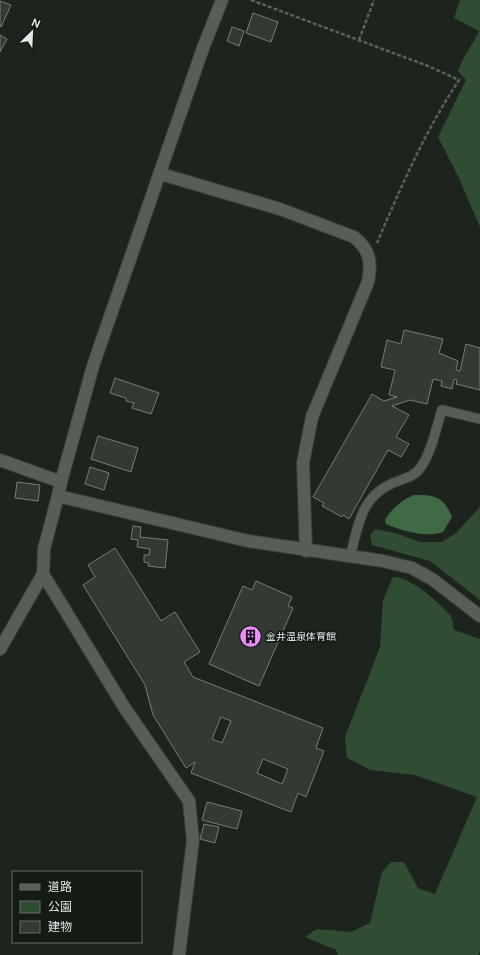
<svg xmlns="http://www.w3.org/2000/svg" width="480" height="955" font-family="'DM Sans','Noto Sans JP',sans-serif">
  <rect width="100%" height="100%" fill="#1d241d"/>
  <!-- green -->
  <path fill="#304d34" d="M 460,0 L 480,0 L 480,227 L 459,178 L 438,137 L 466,80 L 458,71 C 463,56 473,45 479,31 L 454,18 Z
    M 480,507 L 480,600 L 430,561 L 372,545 L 370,535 L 375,529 L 395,533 L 420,542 L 442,542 L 456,533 Z
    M 393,577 C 409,576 439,602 450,615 C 453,619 453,625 454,630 L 480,639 L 480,951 L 478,955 L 338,955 L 336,950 L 305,937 L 317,929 L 351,932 L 370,923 L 382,872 L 391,862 L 404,862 L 418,888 L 435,894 L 477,797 L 415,775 L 371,770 L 347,758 L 345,737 L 380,647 L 383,600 Z"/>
  <!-- water -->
  <path fill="#406945" d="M 414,495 C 435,495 443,496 452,517 L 443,532 C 426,538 402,531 386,524 L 385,520 C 391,509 402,500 414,495 Z"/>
  <!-- building -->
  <path fill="#323a33" stroke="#757e76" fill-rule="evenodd" d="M 0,1 L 11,5 L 1,27 L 0,26 Z
    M 253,13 L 278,22 L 271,42 L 246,33 Z
    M 232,27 L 244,31 L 239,46 L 227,41 Z
    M 0,35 L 7,39 L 0,52 Z
    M 404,330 L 443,339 L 439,353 L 458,361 L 456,370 L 460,371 L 466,344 L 480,348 L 480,390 L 456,384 L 457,380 L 454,379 L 452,389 L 441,386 L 442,381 L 433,379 L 427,404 L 410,400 L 392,406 L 409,415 L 396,437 L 409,444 L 401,457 L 388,450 L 349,519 L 343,515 L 342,517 L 322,506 L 324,503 L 313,497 L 372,394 L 384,401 L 397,397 L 389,395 L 395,370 L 381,367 L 387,340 L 401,344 Z
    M 115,378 L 159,393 L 151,414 L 132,408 L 134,403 L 126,401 L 126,398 L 110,393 Z
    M 98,436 L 138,448 L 131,472 L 91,459 Z
    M 90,467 L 109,473 L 104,490 L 85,484 Z
    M 17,482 L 40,485 L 38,501 L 15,498 Z
    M 133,526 L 141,527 L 140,537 L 168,540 L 165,568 L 148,566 L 149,563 L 144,562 L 144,555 L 149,555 L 150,549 L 137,547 L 138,540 L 131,539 Z
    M 115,548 L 161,621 L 175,612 L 200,652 L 184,662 L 193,677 L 323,728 L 316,748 L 324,751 L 306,797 L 298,793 L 291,812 L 191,773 L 195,762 L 186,768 L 153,715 L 145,685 L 83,585 L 95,577 L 88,565 ZM 221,717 L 231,721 L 222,743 L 212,739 ZM 263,759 L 288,769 L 282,784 L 257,773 Z
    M 256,581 L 292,597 L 288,606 L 293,608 L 259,686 L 209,664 L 243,586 L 252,590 Z
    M 207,802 L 242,811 L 237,829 L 202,820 Z
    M 204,824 L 219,827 L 215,843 L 200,839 Z"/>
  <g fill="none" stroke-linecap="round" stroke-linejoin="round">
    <defs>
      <path id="lane" d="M 350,557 C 358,528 360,499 389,485 C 400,479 414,478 421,467 C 432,451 436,428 442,410 L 480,419"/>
      <path id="street" d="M 161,174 L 280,209 L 354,237 C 370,250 372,262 368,282 L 312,417 L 303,463 L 306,551
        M 61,482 L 93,366 L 203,48 L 222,0
        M 43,574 L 124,707 L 189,801 L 193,840 L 179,955
        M 0,649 L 43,574 L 44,549 L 58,496"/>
      <path id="secondary" d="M 0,460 L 61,482 L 58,496 L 248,541 L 383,561 L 412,568 L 432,579 L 480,616"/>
    </defs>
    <!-- lane casing -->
    <use href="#lane" stroke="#3c413d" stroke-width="11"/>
    <!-- street casing -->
    <use href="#street" stroke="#3c413d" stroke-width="14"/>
    <!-- secondary casing -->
    <use href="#secondary" stroke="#3c413d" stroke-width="14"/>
    <!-- path -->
    <path stroke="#5a605a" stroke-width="2.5" stroke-dasharray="4 2" stroke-linecap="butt" d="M 251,0 L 428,66 L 459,80 C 425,131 401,187 377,243
      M 359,40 L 374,0"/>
    <!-- lane -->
    <use href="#lane" stroke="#565e56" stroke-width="9"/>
    <!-- street -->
    <use href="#street" stroke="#565e56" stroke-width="12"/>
    <!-- secondary -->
    <use href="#secondary" stroke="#565e56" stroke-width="12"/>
  </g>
  <!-- icons -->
  <defs>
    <symbol id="building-disc" viewBox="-11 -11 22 22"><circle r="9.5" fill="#ed8cfa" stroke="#141a14"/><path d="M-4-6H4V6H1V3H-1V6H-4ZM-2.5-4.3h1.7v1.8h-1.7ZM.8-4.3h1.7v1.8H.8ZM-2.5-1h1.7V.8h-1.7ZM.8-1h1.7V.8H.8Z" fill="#111"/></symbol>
  </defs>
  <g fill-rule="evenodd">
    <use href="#building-disc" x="238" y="624" width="25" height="25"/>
  </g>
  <g text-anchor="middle" stroke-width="3" stroke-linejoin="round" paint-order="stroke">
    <!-- poi labels -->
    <g font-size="10" fill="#e2e7e3" stroke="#141a14" text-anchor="start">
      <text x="266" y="640">金井温泉体育館</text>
    </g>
  </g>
  <!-- legend -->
  <rect x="12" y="871" width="130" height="72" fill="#141a14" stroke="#666c67"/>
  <rect x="20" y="884" width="20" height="6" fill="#565e56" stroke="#666c67"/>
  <text x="48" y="891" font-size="12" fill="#e2e7e3">道路</text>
  <rect x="20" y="901" width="20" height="12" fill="#304d34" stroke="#666c67"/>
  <text x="48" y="911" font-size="12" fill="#e2e7e3">公園</text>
  <rect x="20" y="921" width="20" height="12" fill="#323a33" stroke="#666c67"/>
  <text x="48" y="931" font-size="12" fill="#e2e7e3">建物</text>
  <!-- north arrow -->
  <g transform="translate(32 32) rotate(24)" stroke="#141a14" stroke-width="3" paint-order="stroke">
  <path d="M0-3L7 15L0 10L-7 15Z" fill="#e2e7e3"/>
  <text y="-6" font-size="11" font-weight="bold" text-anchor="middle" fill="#e2e7e3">N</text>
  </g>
</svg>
